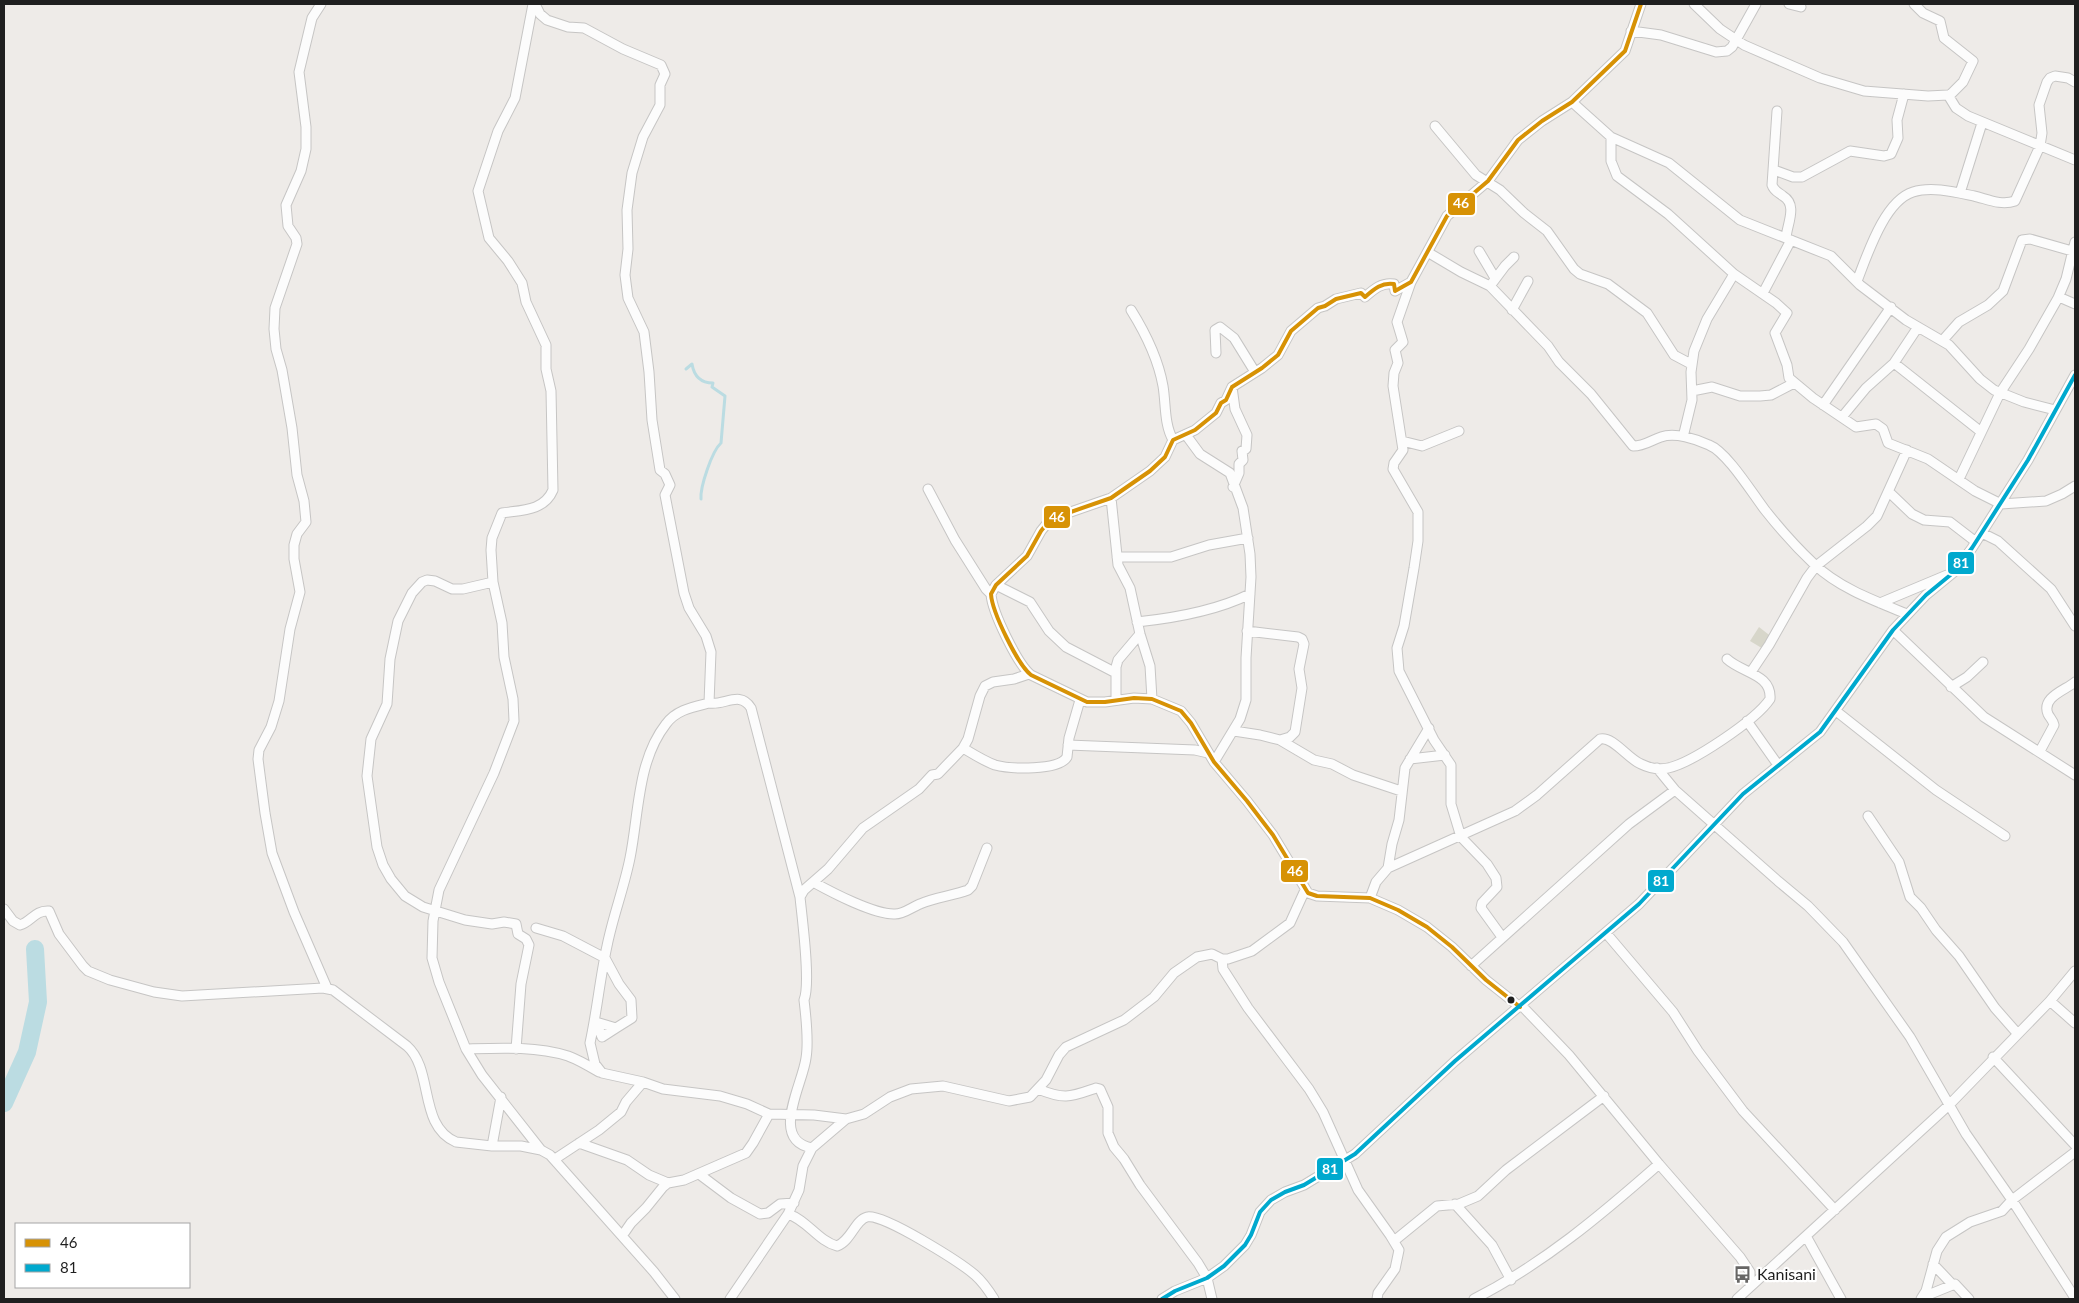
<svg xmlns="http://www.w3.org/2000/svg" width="2079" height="1303" font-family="Lato,sans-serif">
  <rect width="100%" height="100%" fill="#eeebe8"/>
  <!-- construction -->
  <path fill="#d7d6ca" d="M 1759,627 L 1773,638 L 1765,650 L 1750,641 Z"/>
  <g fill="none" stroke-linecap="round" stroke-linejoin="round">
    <!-- stream -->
    <path stroke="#bbdce2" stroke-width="3" d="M 686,369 L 692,364 C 694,376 701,383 713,383 L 712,387 L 725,396 L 721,443 C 712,451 700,487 701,499"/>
    <!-- river -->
    <path stroke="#bbdce2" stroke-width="18" d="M 4,1103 L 27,1052 L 38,1002 L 35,949"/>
    <defs>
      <path id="minor" d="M 321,4 L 312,18 L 299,72 L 306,127 L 306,149 L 301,171 L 286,205 L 288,226 L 296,238 L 297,244 L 275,308 L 274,329 L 276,349 L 282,370 L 292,428 L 297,475 L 304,501 L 306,522 L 297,534 L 294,545 L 294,559 L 300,592 L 290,629 L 279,701 L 271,727 L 259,750 L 258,759 L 265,813 L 272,853 L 294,912 L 327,988
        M 533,4 L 515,98 L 498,131 L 478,191 L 489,238 L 508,261 L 522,283 L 526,302 L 546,345 L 546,369 L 551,391 L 553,490 C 544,511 522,510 502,513 L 492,538 L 491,550 L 493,582 L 502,623 L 504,657 L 513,699 L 514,721 L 494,773 L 439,890 L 433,921 L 432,958 L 439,982 L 466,1049 L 482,1075 L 541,1150
        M 535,4 L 540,14 L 547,20 L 568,27 L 584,28 L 623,49 L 661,65 L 665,74 L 660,85 L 660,105 L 643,137 L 632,173 L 627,210 L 628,249 L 625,275 L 628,298 L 644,332 L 649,372 L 652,420 L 660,470 L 665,474 L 670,485 L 665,495 L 684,593 L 689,608 L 706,636 L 711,652 L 709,703 C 724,706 740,690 751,708 L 800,897
        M 1694,4 L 1720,29 L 1744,45 L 1820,78 L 1864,91 L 1928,96 L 1948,95 L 1956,108 L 1968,116 L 2075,160
        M 1789,4 L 1801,7
        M 1914,4 L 1923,13 L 1940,21 L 1944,38 L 1973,61 L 1963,82 L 1949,96
        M 1631,31 L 1661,35 L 1716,52 L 1727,51 L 1732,47 L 1756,4
        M 1572,102 L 1611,137 L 1669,163 L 1740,220 L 1831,256 L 1860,285 L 1906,320 L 1949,345 L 1980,379 L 1994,390 L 2024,402 L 2055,410
        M 1777,111 L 1772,185 C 1774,191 1778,192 1783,196 C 1798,205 1787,224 1786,238
        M 1435,126 L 1476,175 L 1500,190 L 1524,213 L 1547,231 L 1574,269 L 1580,274 L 1608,284 L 1647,313 L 1674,355 L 1691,364
        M 1611,137 L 1611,161 L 1617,176 L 1668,214 L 1734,274 L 1776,303 L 1787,313 L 1775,333 L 1787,365 L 1789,378 L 1813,398 L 1856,427 L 1876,424 L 1883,429 L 1888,443 L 1928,459 L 1975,491 L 2001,504 L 2046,501 L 2062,494 L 2075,486
        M 1774,170 L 1793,177 L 1802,177 L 1850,151 L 1884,156 L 1891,154 L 1898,138 L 1897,120 L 1904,94
        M 1960,193 L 1982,123
        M 1479,251 L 1495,278
        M 1429,253 L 1461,272 L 1490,286 L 1548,346 L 1559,362 L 1591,394 L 1633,446 C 1645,446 1651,440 1661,437 C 1675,432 1696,439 1709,445 C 1727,452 1752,493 1765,510 C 1780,529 1796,547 1814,564 C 1839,588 1875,601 1907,614
        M 1857,281 C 1867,256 1884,201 1913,192 C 1931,186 1955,192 1974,196 C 1987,199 2001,206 2015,201 L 2040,146 L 2042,133 L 2039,105 L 2047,82 L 2050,78 L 2055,76 L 2068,78 L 2075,82
        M 1411,282 L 1397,322 L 1403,342 L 1395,350 L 1398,363 L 1394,373 L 1393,386 L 1403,450 L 1394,463 L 1393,469 L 1418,512 L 1418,541 L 1414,568 L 1404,626 L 1397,648 L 1399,671 L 1434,740 L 1451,765 L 1451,804 L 1461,837 L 1487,864 L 1496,878 L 1497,887 L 1482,903 L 1481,908 L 1502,937
        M 1490,286 L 1505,266 L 1514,257
        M 1763,293 L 1791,240
        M 2059,297 L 2075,304
        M 1131,310 C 1146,334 1158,358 1163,386 C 1166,404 1164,424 1173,440
        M 1512,310 L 1528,281
        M 1943,340 L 1959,322 L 1988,305 L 2003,291 L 2022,240 L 2030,239 L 2072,251
        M 1216,353 L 1215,330 L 1220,327 L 1234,338 L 1255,372
        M 1894,363 L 1980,431
        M 1232,387 L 1235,409 L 1247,435 L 1246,449 L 1242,451 L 1243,460 L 1239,464 L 1239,473 L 1233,487
        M 1692,391 L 1712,387 L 1740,396 L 1760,396 L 1771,395 L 1794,383
        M 1823,405 L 1891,307
        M 1842,417 L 1866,388 L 1894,363 L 1918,327
        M 1684,433 L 1692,400 L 1691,372 L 1694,351 L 1707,319 L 1734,274
        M 1186,435 L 1200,454 L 1230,473 L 1243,508 L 1250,554 L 1251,577 L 1246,658 L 1246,700 L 1240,719 L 1214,762
        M 1402,441 L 1422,446 L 1459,431
        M 1959,479 L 2000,393 L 2029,349 L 2058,298 L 2066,279 L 2075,242
        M 928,489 L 955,540 L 986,589 L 991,594
        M 1889,492 L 1912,514 L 1924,520 L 1950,522 L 1976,542
        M 1111,498 L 1118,565 L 1130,588 L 1140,634 L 1150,666 L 1152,699
        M 1982,533 L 1998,541 L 2051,589 L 2075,626
        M 1117,557 L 1171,557 L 1209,545 L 1248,538
        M 493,582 L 463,589 L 452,589 L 435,581 L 427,580 L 422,582 L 412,593 L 398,621 L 390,659 L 387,704 L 371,739 L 367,776 L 377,847 L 383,865 L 391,879 L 405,896 L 423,907 L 465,920 L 492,924 L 504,922 L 516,924 L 518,934 L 526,939 L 529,945 L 521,984 L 516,1049
        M 996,585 L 1030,602 L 1049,631 L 1066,647 L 1116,673
        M 1880,603 L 1947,575
        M 1137,622 C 1175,618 1216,611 1250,594
        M 1893,630 L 1984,717 L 2075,775
        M 1751,672 L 1769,645 L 1807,578 L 1816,566 L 1867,526 L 1877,516 L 1907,450
        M 1951,687 L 1967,677 L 1983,662
        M 1116,699 L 1116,667 L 1118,660 L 1140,634
        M 709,703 C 693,707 676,710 666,724 C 637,761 639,814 630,858 C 624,888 613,916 607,946 C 600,978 597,1011 590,1043 L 595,1064 L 602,1073 L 643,1082 L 663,1089 L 720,1096 L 747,1104 L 769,1114 L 814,1115 L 846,1119
        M 1836,711 L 1936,790 L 2005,836
        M 1747,721 L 1778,765
        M 1234,731 L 1260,735 L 1280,740 L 1290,737 L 1295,732 L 1302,688 L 1299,669 L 1304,644 L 1302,639 L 1298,637 L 1247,631
        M 1280,740 L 1314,760 L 1332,764 L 1353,775 L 1401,791
        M 1068,745 L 1195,750 L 1208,753
        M 963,748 C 973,754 984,761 995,765 C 1010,769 1059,771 1067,757 L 1069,738 L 1080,700
        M 2040,751 L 2054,725 C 2053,720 2050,718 2048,714 C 2041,697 2066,690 2075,682
        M 1410,759 L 1445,755
        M 1657,768 L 1675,790 L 1778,881 L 1808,906 L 1843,942 L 1910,1037 L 1966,1134 L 2012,1200 L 2075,1298
        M 1868,816 L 1899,862 L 1910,897 L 1921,908 L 1936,930 L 1959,956 L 1995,1008 L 2017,1033
        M 1388,868 L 1392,844 L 1399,820 L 1405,768 L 1429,728
        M 813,882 C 831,892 875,915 895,914 C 904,914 912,907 920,904 C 935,897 952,896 968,890 L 972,886 L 987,848
        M 1370,898 L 1376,882 L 1388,868 L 1515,811 L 1537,795 L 1600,739 C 1613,736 1628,759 1641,764 C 1649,768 1659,770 1668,768 C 1692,763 1756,720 1770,699 C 1772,674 1742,673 1727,659
        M 4,909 L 13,921 L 20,925 C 31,922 35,910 49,911 L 59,934 L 83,966 L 88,971 L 110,980 L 154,992 L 182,996 L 323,988 L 333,990 L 407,1046 C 434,1070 418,1126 456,1142 L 492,1146 L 521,1146 L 541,1150 L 550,1155 L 654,1272 L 675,1299
        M 536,928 L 563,936 L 605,958 L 619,984 L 631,1000 L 632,1018 L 616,1028 L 596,1022 L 602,1037 L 616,1028
        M 1606,933 L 1673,1012 L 1698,1051 L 1743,1111 L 1835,1210
        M 1222,959 L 1223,969 L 1248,1008 L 1309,1089 L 1323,1112 L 1358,1190 L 1390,1235 L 1399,1250 L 1395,1269 L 1378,1293 L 1377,1299
        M 1471,966 L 1629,824 L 1675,790
        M 2050,1001 L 2075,1023
        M 1521,1005 L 1569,1055 L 1659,1164 L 1740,1257 L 1750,1272 L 1750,1286
        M 1520,1007 L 1486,980 L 1452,947 L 1427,927 L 1398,910 L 1370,898 L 1317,896 L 1308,893 L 1273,835 L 1247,801 L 1214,762 L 1191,723 L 1181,711 L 1152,699 L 1134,698 L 1105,702 L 1087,702 L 1031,675 C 1018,665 992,612 991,594 L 996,585 L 1027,556 L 1041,531 L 1049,521 L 1062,515 L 1111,498 L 1150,471 L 1165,457 L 1173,440 L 1195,430 L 1216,413 L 1221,403 L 1226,400 L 1232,387 L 1262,368 L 1278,355 L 1291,331 L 1318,308 L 1325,306 L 1336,299 L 1361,293 L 1365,297 C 1374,289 1382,282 1394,284 L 1395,291 L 1411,282 L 1447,216 L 1488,181 L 1518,140 L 1542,121 L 1572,102 L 1625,51 L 1641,4
        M 466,1049 C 499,1048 536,1046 568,1056 C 579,1060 589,1066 599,1072
        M 1993,1057 L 2075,1145
        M 1038,1089 C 1065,1100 1070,1097 1096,1088 L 1100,1089 L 1108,1107 L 1108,1133 L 1114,1147 L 1124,1159 L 1140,1185 L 1198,1263 L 1207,1278 L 1212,1299
        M 579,1143 L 627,1160 L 649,1175 L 668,1183
        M 492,1146 L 501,1097
        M 812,1148 C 769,1140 803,1084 806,1058 C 809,1041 806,1017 804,1000 C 811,983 802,918 800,897 L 804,890 L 828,869 L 863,828 L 919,789 L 932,775 L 938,774 L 963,748 L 968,739 L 980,696 L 985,686 L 993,682 L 1014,679 L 1029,674
        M 555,1159 L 599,1130 L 621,1112 L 626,1102 L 643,1082
        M 699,1174 L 731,1198 L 760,1214 L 768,1213 L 780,1204 L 794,1203
        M 1455,1204 L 1492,1245 L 1511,1280
        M 788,1214 C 807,1220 818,1241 837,1246 C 851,1241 855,1220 867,1217 C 883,1213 961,1263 975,1275 C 983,1282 989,1291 994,1299
        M 622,1236 L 631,1223 L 646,1208 L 663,1187 L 668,1183 L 684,1180 L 746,1153 L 753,1143 L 769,1114
        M 1806,1236 L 1841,1299
        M 1394,1241 L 1437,1206 L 1459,1204 L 1478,1196 L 1506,1170 L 1604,1096
        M 1933,1264 L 1952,1284
        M 1923,1297 L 1955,1284 L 1969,1299
        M 730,1299 L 788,1214 L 799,1190 L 803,1166 L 812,1148 L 846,1119 L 864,1114 L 890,1097 L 911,1089 L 943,1086 L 1009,1101 L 1030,1097 L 1046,1080 L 1059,1055 L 1066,1047 L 1124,1020 L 1154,997 L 1174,973 L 1197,957 L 1212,954 L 1222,959 L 1228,959 L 1252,951 L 1290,923 L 1305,890
        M 1162,1299 L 1175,1291 L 1207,1278 L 1224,1266 L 1245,1245 L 1251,1235 L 1260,1212 L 1271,1200 L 1285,1192 L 1304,1185 L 1355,1154 L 1455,1061 L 1639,904 L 1743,794 L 1820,732 L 1893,630 L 1926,595 L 1954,572 L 1972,548 L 2028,460 L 2075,375
        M 1474,1299 C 1543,1264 1601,1215 1659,1164
        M 1737,1299 L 1949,1105 L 2050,1001 L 2075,971
        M 1921,1299 L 1926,1291 L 1937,1251 L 1946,1237 L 1970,1222 L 2002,1211 L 2012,1200 L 2075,1152"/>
    </defs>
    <!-- minor casing -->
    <use href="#minor" stroke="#c6c5c4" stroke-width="11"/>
    <!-- minor -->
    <use href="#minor" stroke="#fcfcfc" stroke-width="9"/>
    <defs>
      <path id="bus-1" d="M 1520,1007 L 1486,980 L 1452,947 L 1427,927 L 1398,910 L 1370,898 L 1317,896 L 1308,893 L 1273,835 L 1247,801 L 1214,762 L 1191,723 L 1181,711 L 1152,699 L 1134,698 L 1105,702 L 1087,702 L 1031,675 C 1018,665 992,612 991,594 L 996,585 L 1027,556 L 1041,531 L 1049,521 L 1062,515 L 1111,498 L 1150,471 L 1165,457 L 1173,440 L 1195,430 L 1216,413 L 1221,403 L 1226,400 L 1232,387 L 1262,368 L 1278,355 L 1291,331 L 1318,308 L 1325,306 L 1336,299 L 1361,293 L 1365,297 C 1374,289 1382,282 1394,284 L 1395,291 L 1411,282 L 1447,216 L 1488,181 L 1518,140 L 1542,121 L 1572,102 L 1625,51 L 1641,4"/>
      <path id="bus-2" d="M 1162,1299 L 1175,1291 L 1207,1278 L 1224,1266 L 1245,1245 L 1251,1235 L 1260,1212 L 1271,1200 L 1285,1192 L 1304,1185 L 1355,1154 L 1455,1061 L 1639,904 L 1743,794 L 1820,732 L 1893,630 L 1926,595 L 1954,572 L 1972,548 L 2028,460 L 2075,375"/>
    </defs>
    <!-- bus-1 casing -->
    <use href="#bus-1" stroke="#fff" stroke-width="8"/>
    <!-- bus-2 casing -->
    <use href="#bus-2" stroke="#fff" stroke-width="8"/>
    <!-- bus-1 -->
    <use href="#bus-1" stroke="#d79205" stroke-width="4"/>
    <!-- bus-2 -->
    <use href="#bus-2" stroke="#00a9ce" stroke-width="4"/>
  </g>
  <!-- icons -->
  <defs>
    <symbol id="bus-bare" viewBox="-9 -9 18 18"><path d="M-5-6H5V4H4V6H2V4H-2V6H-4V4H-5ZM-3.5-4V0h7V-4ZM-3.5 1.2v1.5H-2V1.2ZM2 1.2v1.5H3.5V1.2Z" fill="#676665" stroke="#fff" stroke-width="2.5" paint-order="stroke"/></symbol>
  </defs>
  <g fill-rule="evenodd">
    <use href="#bus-bare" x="1730" y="1262" width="25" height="25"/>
  </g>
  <!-- markers -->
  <circle fill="#1f1f1f" stroke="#fff" stroke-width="2" cx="1511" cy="1000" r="4.5"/>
  <g text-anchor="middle" stroke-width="4.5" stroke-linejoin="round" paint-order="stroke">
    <!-- poi labels -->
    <g font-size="16" fill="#1f1f1f" stroke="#fff" text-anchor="start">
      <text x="1757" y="1280">Kanisani</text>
    </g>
  </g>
  <g stroke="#fff" stroke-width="2">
    <rect x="1447" y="192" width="29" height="24" rx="5" fill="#d79205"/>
    <rect x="1043" y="505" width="28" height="24" rx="5" fill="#d79205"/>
    <rect x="1947" y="551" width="28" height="24" rx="5" fill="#00a9ce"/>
    <rect x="1280" y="859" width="29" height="24" rx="5" fill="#d79205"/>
    <rect x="1647" y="869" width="28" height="24" rx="5" fill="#00a9ce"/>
    <rect x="1316" y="1157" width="28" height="24" rx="5" fill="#00a9ce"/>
  </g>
  <g font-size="14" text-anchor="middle" font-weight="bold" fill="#fff">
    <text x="1461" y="208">46</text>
    <text x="1057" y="522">46</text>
    <text x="1961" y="568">81</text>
    <text x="1295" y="876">46</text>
    <text x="1661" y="886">81</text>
    <text x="1330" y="1174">81</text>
  </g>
  <!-- border -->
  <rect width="2079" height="1303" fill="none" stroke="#1f1f1f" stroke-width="10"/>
  <!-- legend -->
  <rect x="15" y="1223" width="175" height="65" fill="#ffffff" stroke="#a5a5a5"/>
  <rect x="25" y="1239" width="25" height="8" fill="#d79205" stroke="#a5a5a5"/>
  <text x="60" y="1248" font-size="15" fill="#1f1f1f">46</text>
  <rect x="25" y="1264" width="25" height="8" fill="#00a9ce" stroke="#a5a5a5"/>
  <text x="60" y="1273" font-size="15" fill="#1f1f1f">81</text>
</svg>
